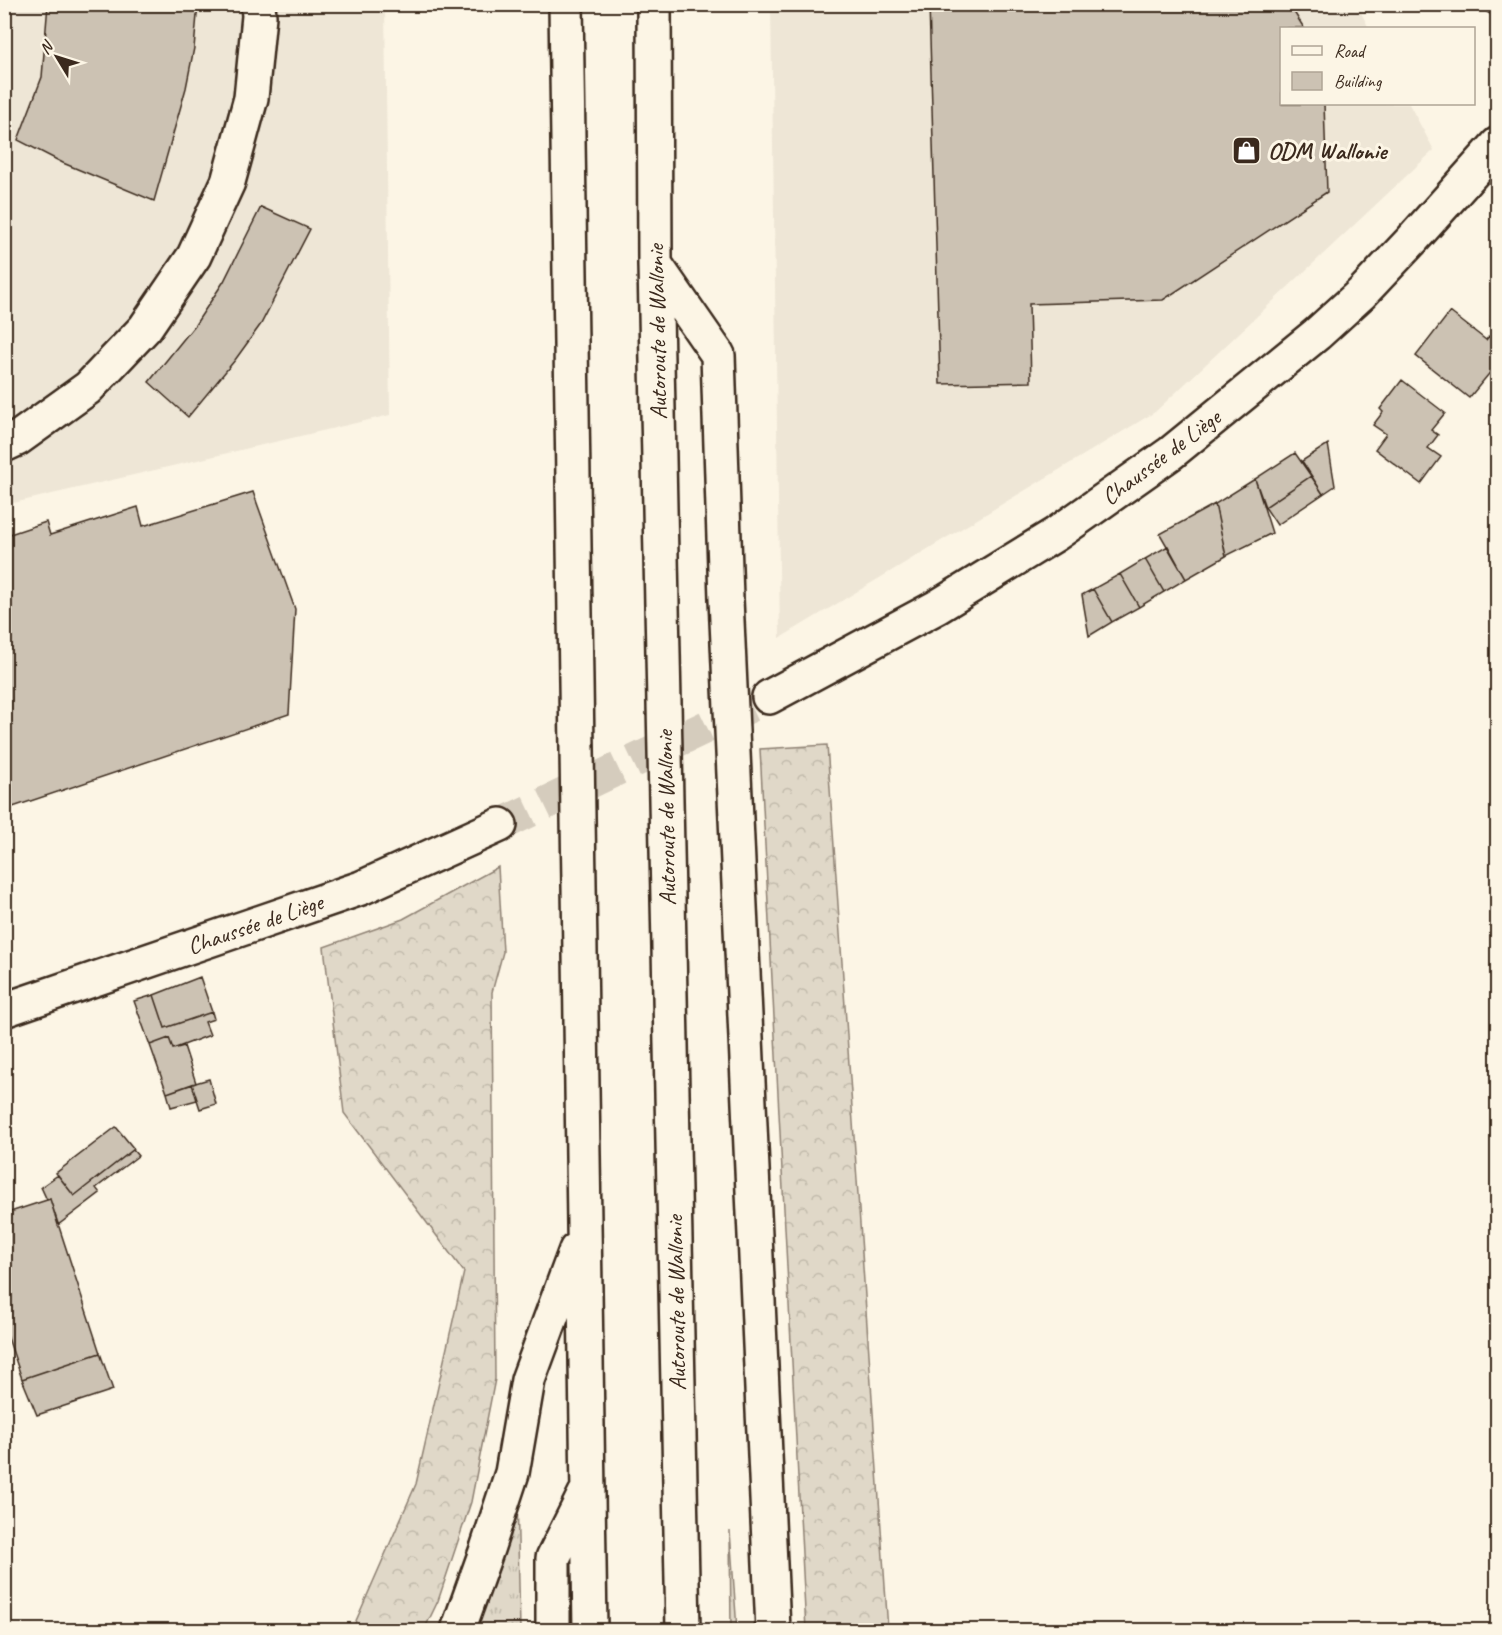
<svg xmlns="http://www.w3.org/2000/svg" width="1502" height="1635" font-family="Caveat,sans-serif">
  <defs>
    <pattern id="grass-tufts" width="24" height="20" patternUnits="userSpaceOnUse" patternTransform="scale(1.5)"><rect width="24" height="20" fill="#e0d8c8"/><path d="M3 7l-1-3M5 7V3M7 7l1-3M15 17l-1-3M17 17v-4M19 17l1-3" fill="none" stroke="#c1baab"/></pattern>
    <pattern id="forest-crowns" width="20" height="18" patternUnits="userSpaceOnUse" patternTransform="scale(1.5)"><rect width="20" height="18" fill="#e0d8c8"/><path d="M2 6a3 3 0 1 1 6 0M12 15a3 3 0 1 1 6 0" fill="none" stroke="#c1baab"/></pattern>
  </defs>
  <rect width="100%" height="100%" fill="#fcf5e5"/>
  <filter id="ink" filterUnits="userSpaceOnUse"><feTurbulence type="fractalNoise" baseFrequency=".0167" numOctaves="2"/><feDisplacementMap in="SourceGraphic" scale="12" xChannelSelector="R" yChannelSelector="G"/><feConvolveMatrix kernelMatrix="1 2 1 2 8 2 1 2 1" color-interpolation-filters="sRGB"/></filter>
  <g filter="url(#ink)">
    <!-- built -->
    <path fill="#eee6d6" d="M 4,5 L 385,5 L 390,415 L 5,505 Z
      M 771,5 L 1357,5 L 1369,28 L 1282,28 L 1282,104 L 1409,104 L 1434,150 L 1155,412 L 780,638 Z"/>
    <!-- grass -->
    <path fill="url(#grass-tufts)" stroke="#8e8173" stroke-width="1.5" d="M 517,1494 L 520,1630 L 471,1630 Z"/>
    <!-- forest -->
    <path fill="url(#forest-crowns)" stroke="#8e8173" stroke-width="1.5" d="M 827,745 L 888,1630 L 806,1630 L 760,749 Z
      M 498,867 L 503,952 L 492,992 L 495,1379 L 471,1502 L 438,1601 L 424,1630 L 352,1630 L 416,1484 L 464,1272 L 344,1113 L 324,947 L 403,919 Z
      M 730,1531 L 737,1630 L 731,1630 Z"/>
    <!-- building -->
    <path fill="#ccc2b3" stroke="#3b2a1e" stroke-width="1.5" d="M 48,4 L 198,4 L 194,48 L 186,88 L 154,201 L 63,163 L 18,140 L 42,77 Z
      M 929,4 L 1289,4 L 1304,28 L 1282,28 L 1282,104 L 1324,104 L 1327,192 L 1163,300 L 1029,304 L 1031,382 L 940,384 Z
      M 1490,4 L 1498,4 L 1498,19 L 1487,12 L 1492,6 Z
      M 261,207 L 310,229 L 261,324 L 235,360 L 188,417 L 149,382 L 195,325 L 224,281 Z
      M 1450,312 L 1486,340 L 1489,336 L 1498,343 L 1498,363 L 1469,398 L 1416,356 Z
      M 1402,380 L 1445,413 L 1431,430 L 1438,435 L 1428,448 L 1441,457 L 1421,484 L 1375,449 L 1386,434 L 1373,425 L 1383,412 L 1380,409 Z
      M 1328,444 L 1335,486 L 1323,494 L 1302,461 Z
      M 1295,453 L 1311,476 L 1265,507 L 1255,479 Z
      M 1311,476 L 1323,494 L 1277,525 L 1265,507 Z
      M 1255,479 L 1272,533 L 1226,556 L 1215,504 Z
      M 253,492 L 295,609 L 289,714 L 4,810 L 4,536 L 46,522 L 50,535 L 138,507 L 143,526 Z
      M 1215,504 L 1226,556 L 1186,579 L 1160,534 Z
      M 1168,546 L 1186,579 L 1164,592 L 1145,559 Z
      M 1145,559 L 1164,592 L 1139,607 L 1120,574 Z
      M 1120,574 L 1139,607 L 1112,622 L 1093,589 Z
      M 1093,589 L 1112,622 L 1089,636 L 1082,595 Z
      M 200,977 L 212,1012 L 165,1028 L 154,995 Z
      M 154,995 L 165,1028 L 212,1012 L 214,1019 L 205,1022 L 210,1035 L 173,1049 L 169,1038 L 150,1045 L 134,1001 Z
      M 169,1038 L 173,1049 L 184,1046 L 196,1083 L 167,1093 L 150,1045 Z
      M 209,1079 L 216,1104 L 200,1109 L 192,1084 Z
      M 192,1084 L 197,1100 L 171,1107 L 167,1093 Z
      M 116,1127 L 134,1149 L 74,1196 L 56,1173 Z
      M 133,1150 L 138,1156 L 96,1188 L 100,1193 L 58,1225 L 50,1199 L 47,1200 L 41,1187 L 58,1175 L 74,1196 Z
      M 50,1199 L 100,1353 L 22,1379 L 4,1326 L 4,1214 Z
      M 100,1353 L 113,1390 L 37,1415 L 22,1379 Z"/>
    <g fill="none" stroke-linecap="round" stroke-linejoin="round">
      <!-- major-tunnel -->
      <path stroke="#d5ccbd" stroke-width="33" stroke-dasharray="33 16" stroke-linecap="butt" d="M 500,825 L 769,697"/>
      <defs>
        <path id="minor" d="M 4,445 L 17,439 L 88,388 L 145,328 L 194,256 L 228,182 L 251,98 L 259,16 L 258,4"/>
        <path id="major" d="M 769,697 L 937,607 L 1056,534 L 1171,453 L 1317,334 L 1362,293 L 1412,240 L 1498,144
          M 4,1010 L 361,888 L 500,825"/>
        <path id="highway" d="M 566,4 L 590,1630
          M 654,4 L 655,264 L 683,1630
          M 655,264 L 718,355 L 726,599 L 773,1630
          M 458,1630 L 487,1549 L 512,1473 L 528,1380 L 576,1250
          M 553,1630 L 553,1558 L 585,1494"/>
      </defs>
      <!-- minor casing -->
      <use href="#minor" stroke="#3b2a1e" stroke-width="38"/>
      <!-- major casing -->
      <use href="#major" stroke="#3b2a1e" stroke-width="38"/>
      <!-- highway casing -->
      <use href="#highway" stroke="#3b2a1e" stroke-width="38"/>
      <!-- minor -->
      <use href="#minor" stroke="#fcf5e5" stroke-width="33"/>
      <!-- major -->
      <use href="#major" stroke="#fcf5e5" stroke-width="33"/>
      <!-- highway -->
      <use href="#highway" stroke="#fcf5e5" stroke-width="33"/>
    </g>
  </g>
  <!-- icons -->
  <defs>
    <symbol id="shop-square" viewBox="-11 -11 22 22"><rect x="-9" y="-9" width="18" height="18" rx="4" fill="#3b2a1e" stroke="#fcf5e5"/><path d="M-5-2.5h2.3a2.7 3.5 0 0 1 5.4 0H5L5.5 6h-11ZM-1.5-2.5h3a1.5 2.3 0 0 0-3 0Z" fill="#fff"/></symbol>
  </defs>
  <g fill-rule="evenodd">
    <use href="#shop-square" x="1230" y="134" width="33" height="33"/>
  </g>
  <g text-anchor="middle" stroke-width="6" stroke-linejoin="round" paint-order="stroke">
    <!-- poi labels -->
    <g font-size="24" font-weight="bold" fill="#3b2a1e" stroke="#fcf5e5" text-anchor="start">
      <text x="1268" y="159">ODM Wallonie</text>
    </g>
    <!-- street labels -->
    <g font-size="24" fill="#3b2a1e" stroke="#fcf5e5">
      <text transform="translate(657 332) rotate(-91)" y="8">Autoroute de Wallonie</text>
      <text transform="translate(1161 457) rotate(-37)" y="8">Chaussée de Liège</text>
      <text transform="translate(666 818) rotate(-91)" y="8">Autoroute de Wallonie</text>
      <text transform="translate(255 924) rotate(-19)" y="8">Chaussée de Liège</text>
      <text transform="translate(676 1303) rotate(-91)" y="8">Autoroute de Wallonie</text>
    </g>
  </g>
  <!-- margin -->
  <rect width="1502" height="1635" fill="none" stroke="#fcf5e5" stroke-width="24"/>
  <rect x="12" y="12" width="1478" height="1611" fill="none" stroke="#3b2a1e" stroke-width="2" filter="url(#ink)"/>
  <!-- legend -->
  <rect x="1280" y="27" width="195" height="78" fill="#fcf5e5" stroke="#afa495" stroke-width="1.5"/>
  <rect x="1292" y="46" width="30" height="9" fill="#fcf5e5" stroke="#afa495" stroke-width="1.5"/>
  <text x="1334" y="57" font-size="18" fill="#3b2a1e">Road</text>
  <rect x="1292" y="72" width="30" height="18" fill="#ccc2b3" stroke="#afa495" stroke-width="1.5"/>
  <text x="1334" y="87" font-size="18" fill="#3b2a1e">Building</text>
  <!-- north arrow -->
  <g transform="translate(57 57) rotate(308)" stroke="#fcf5e5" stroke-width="4.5" paint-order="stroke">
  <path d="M0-4.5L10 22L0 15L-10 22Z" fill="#3b2a1e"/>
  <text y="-9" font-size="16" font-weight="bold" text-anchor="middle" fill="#3b2a1e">N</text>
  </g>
</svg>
